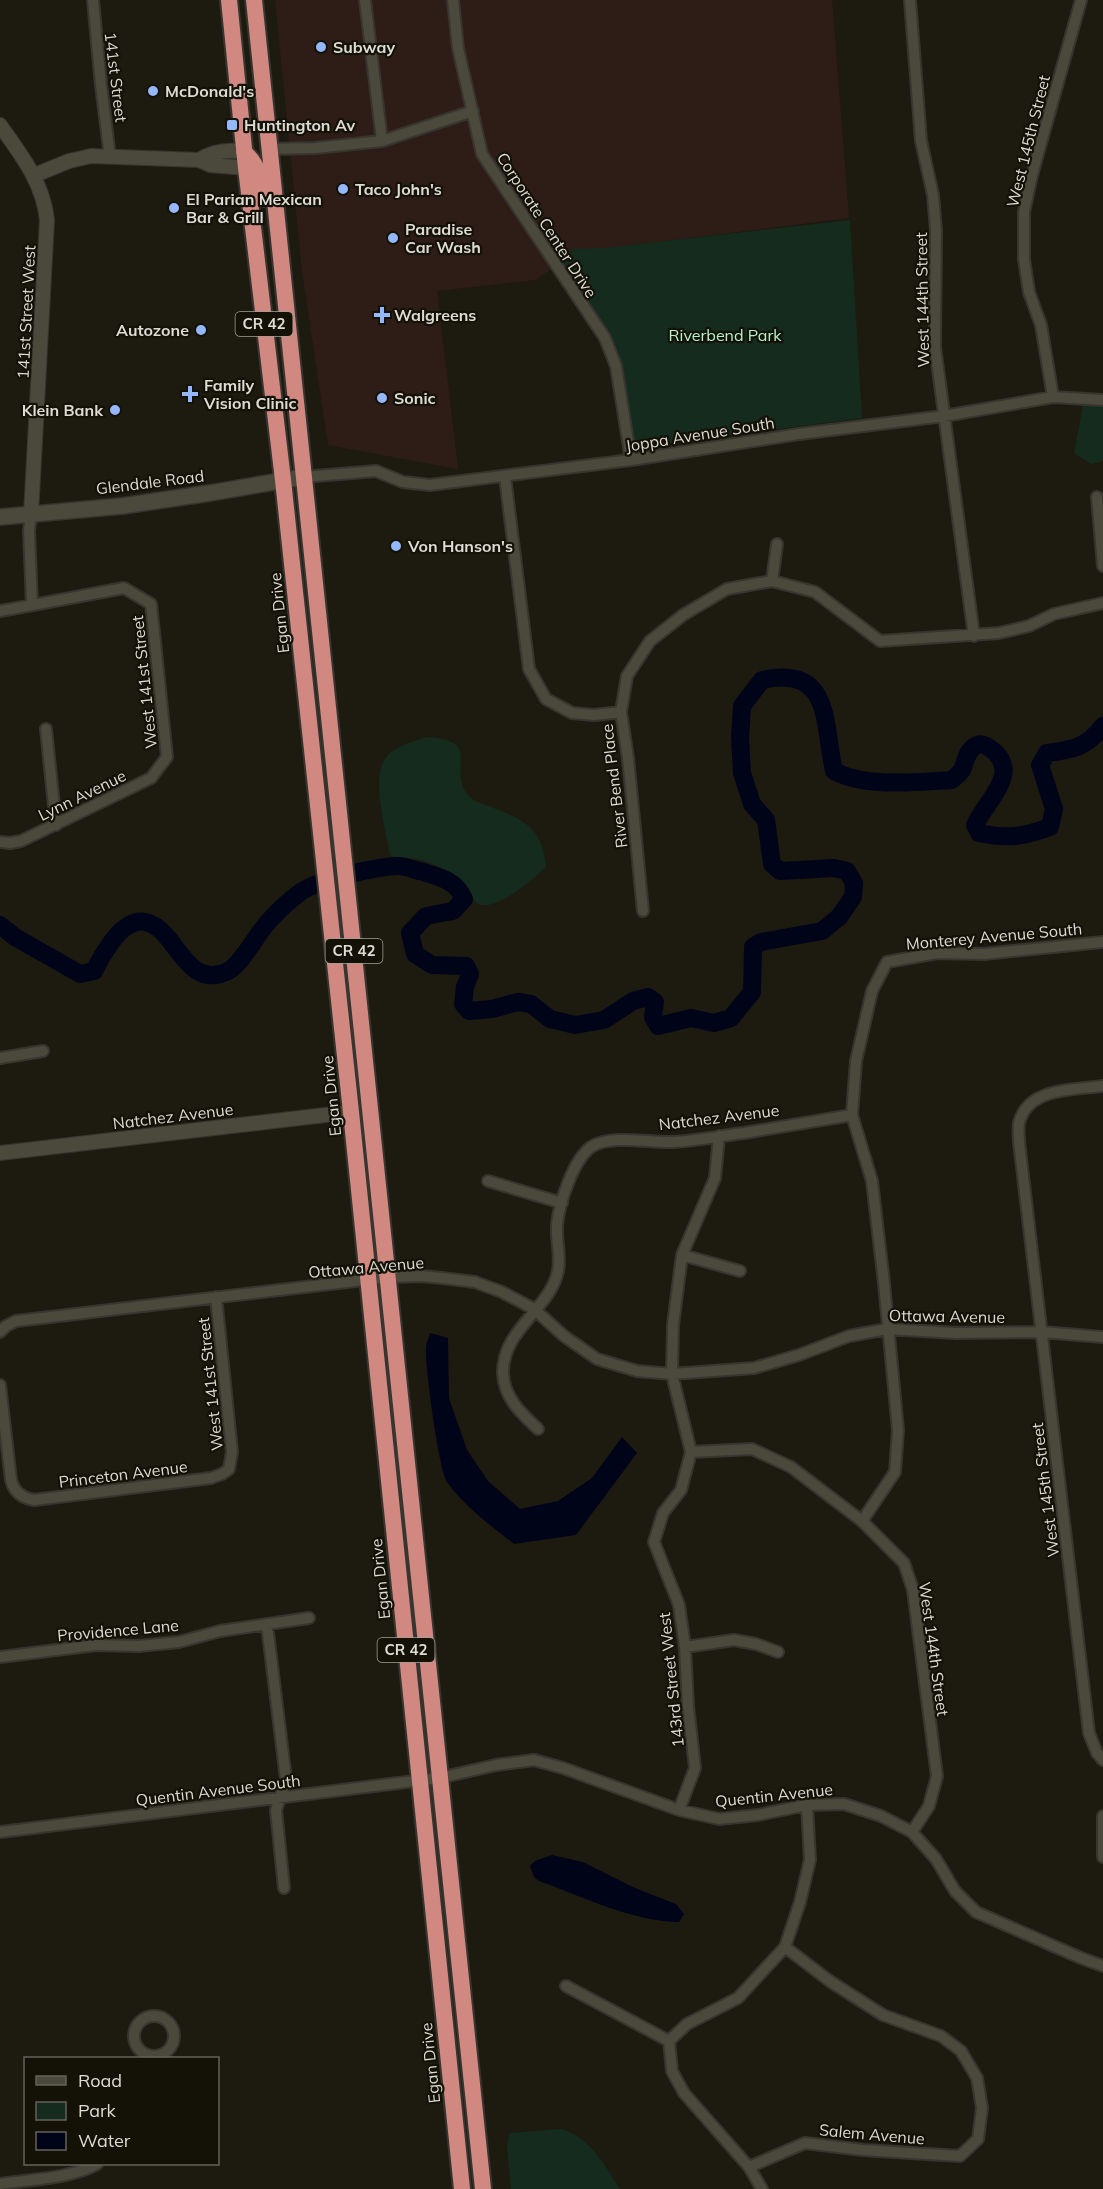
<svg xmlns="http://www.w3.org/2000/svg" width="1103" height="2189" font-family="Mulish,sans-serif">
  <rect width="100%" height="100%" fill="#1d1b10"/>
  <!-- industrial -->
  <path fill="#2e1d17" d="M 275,0 L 832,0 L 849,218 L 577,252 L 535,280 L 437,291 L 458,469 L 328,445 L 302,271 Z"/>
  <!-- green -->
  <path fill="#142b1d" d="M 850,220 L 862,418 L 635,448 L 619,353 L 562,266 L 566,253 L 574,249 L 604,248 Z
    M 1083,405 L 1103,407 L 1103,461 L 1091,464 L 1074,453 Z
    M 426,737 C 484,741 447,764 467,794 C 472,801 483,804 491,807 C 524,819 543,829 546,867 C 535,878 489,918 475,901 C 461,884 469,879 443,869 C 435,865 426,861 417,859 C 407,858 398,860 390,855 C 386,830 369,774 388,755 C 398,745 412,742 426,737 Z
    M 560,2129 C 590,2136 604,2165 620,2189 L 511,2189 L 507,2145 L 510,2133 Z"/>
  <!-- water -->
  <path fill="#000419" d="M 430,1333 L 448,1338 L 449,1398 L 467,1450 L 488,1481 L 520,1509 L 558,1501 L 592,1478 L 622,1437 L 637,1453 L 576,1535 L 514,1544 C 491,1526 464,1506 447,1482 C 439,1471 424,1361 426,1346 C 427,1341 429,1337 430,1333 Z
    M 552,1855 L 583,1862 L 635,1888 L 676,1904 L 684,1914 L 679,1922 C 634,1922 581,1896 539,1881 L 534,1877 L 530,1866 L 535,1861 Z"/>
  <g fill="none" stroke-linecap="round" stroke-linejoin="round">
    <!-- river -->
    <path stroke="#000419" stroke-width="18" d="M 0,925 L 15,937 L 80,974 L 94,971 C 109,942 135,897 168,938 C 184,958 198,986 228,971 C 241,965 257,934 268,922 C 277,912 291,899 302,891 C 319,880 378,866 399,866 C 405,866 414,870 420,871 C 439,877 456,880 464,899 L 453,911 L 426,916 L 410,933 L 415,954 L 432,965 L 466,966 L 470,974 L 465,987 L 463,1004 L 469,1011 L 492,1009 L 518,1002 L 531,1004 L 550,1019 L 575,1025 L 604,1020 L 633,1001 L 648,997 L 655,1002 L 653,1017 L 658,1026 L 691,1018 L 714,1023 L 731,1018 L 752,992 L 753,947 L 761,942 L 822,931 L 839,917 L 853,897 L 854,883 L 847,871 L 834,868 L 780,871 L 772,864 L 766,820 L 752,804 L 742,773 L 740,737 L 742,706 L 762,680 C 833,664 823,725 834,771 C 866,788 916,782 952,780 C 955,777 959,774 962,770 C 966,761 966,752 975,746 C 981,742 986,745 991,749 C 1023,772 985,802 975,825 L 979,833 C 1008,839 1022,837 1050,827 L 1054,809 L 1040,765 L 1047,753 C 1072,750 1086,748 1103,726"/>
    <defs>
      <path id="minor" d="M 93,0 L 101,85 L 110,157
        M 365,0 L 382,141
        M 453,0 L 458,48 L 482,154 L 605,338 L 616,366 L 631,460
        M 910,0 L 921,141 L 933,195 L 936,231 L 935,347 L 974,636
        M 269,149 L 315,148 L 382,141 L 473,111
        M 1053,397 L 1041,325 L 1029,292 L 1024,259 L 1024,212 L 1032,175 L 1081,0
        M 303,477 L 376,471 L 403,482 L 430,485 L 631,460 L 799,434 L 944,416 L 1053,397 L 1103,400
        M 505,477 L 529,669 L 546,699 L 572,713 L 594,715 L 621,712
        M 1097,497 L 1103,566
        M 31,514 L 29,531 L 32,605
        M 772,581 L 777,544
        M 0,611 L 124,588 L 151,604 L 167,757 L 151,778 L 21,841 L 10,843 L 0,842
        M 46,729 L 56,825
        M 643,911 L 628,758 L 621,712 L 627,676 L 650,641 L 683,615 L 727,589 L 772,581 L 815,592 L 880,641 L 999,633 L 1029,626 L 1054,614 L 1103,603
        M 0,1058 L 43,1051
        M 1103,1086 C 1074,1090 1028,1087 1019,1123 C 1018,1129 1019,1136 1019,1142 L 1089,1733 L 1097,1753 L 1103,1760
        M 488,1181 L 562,1203
        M 682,1255 L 740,1271
        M 0,1332 L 6,1326 L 16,1321 L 389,1277 L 422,1276 L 442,1278 L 475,1282 L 502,1292 L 534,1309 L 564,1336 L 597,1359 L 637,1371 L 672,1374 L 754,1368 L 799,1355 L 849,1336 L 887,1329 L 956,1333 L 1042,1332 L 1103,1337
        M 0,1385 L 11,1480 C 14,1492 22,1498 34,1500 L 211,1478 L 222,1474 L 229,1469 L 232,1452 L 216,1297
        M 538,1429 C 521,1413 504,1398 503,1373 C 502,1330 550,1309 558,1271 C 561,1256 556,1241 557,1225 C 559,1204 573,1160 591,1147 C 611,1134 649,1143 672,1142 C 696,1141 720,1136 744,1133 C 780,1127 816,1121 852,1115
        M 691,1452 L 752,1449 L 791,1467 L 862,1521
        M 267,1625 L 286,1779 L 276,1810 L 284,1888
        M 685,1647 L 734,1640 L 756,1644 L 778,1652
        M 0,1657 L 96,1645 L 139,1646 L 179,1642 L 220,1631 L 309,1618
        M 679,1810 L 695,1768 L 688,1706 L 685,1647 L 679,1605 L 654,1542 L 663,1513 L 681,1490 L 691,1452 L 672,1374 L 673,1325 L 682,1255 L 715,1178 L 719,1136
        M 1103,1816 L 1103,1857
        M 0,1832 L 439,1778 L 496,1765 L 534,1760 L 563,1768 L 679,1810 L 719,1819 L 758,1815 L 807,1805 L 844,1804 L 881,1816 L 912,1832 L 936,1859 L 955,1891 L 976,1912 L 1081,1958 L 1103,1966
        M 912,1832 L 929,1806 L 937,1776 L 913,1590 L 904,1563 L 862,1521 L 895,1472 L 898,1430 L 884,1283 L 872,1181 L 852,1115 L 856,1061 L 872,991 L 887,962 L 937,953 L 984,954 L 1103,942
        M 566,1986 L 669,2041
        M134 2036a20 20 0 1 1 40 0a20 20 0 1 1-40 0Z
        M 749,2167 L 805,2143 L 863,2150 L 960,2156 L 978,2139 L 982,2108 L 977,2078 L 961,2051 L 941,2036 L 883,2015 L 831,1982 L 785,1947
        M 0,2184 C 32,2179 69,2179 97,2164
        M 762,2189 L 749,2167 L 684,2093 L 672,2071 L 669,2041 L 687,2024 L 738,1998 L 785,1947 L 800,1902 L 810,1860 L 807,1805"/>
      <path id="tertiary" d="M 0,125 C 21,155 43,182 47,220 L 31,514
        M 199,160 C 212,152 228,149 244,152
        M 35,175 L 69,161 L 91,156 L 199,160 L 210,165 L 246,168
        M 0,1153 L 351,1112"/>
      <path id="secondary" d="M 0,517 L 122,506 L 210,493 L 303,477"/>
      <path id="trunk" d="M 229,0 L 246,168 L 283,480 L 351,1112 L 462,2189
        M 254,0 L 483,2189
        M 244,152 C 259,165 261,180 264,198"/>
    </defs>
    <!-- minor casing -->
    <use href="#minor" stroke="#37352f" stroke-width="14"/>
    <!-- tertiary casing -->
    <use href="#tertiary" stroke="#37352f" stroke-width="16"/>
    <!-- secondary casing -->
    <use href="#secondary" stroke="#37352f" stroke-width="18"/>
    <!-- trunk casing -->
    <use href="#trunk" stroke="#37352f" stroke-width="20"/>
    <!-- minor -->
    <use href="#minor" stroke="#4b483c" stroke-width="10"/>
    <!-- tertiary -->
    <use href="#tertiary" stroke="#4b483c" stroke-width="14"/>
    <!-- secondary -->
    <use href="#secondary" stroke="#4b483c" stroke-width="15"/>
    <!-- trunk -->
    <use href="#trunk" stroke="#d08881" stroke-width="16"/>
  </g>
  <!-- markers -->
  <g fill="#94b7fd" stroke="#141207" stroke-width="2">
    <circle cx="321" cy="47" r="6"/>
    <circle cx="153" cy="91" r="6"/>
    <rect x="226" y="119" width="12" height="12" rx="3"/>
    <circle cx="343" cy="189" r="6"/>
    <circle cx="174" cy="208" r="6"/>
    <circle cx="393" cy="238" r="6"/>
    <path d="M379 306h6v6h6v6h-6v6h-6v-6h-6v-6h6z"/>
    <circle cx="201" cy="330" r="6"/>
    <path d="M187 385h6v6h6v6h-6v6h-6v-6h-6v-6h6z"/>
    <circle cx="382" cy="398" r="6"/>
    <circle cx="115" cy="410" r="6"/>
    <circle cx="396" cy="546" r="6"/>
  </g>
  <g text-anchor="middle" stroke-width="4.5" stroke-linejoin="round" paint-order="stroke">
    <!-- shield labels -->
    <g fill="#141207" stroke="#a19f96" stroke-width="1.5">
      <rect x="235.5" y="312" width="57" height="24" rx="4.5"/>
      <rect x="325.5" y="939" width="57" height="24" rx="4.5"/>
      <rect x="377.5" y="1638" width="57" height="24" rx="4.5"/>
    </g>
    <g font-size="15" font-weight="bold" fill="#dddbd4">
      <text x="264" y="329">CR 42</text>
      <text x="354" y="956">CR 42</text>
      <text x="406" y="1655">CR 42</text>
    </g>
    <!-- poi labels -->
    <g font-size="16" font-weight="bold" fill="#dddbd4" stroke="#141207" text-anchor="start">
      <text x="333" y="53">Subway</text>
      <text x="165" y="97">McDonald's</text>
      <text x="244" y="131">Huntington Av</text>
      <text x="355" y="195">Taco John's</text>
      <text x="186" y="205">El Parian Mexican<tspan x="186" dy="18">Bar &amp; Grill</tspan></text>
      <text x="405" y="235">Paradise<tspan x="405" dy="18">Car Wash</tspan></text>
      <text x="394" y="321">Walgreens</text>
      <text x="189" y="336" text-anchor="end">Autozone</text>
      <text x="204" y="391">Family<tspan x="204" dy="18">Vision Clinic</tspan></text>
      <text x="394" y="404">Sonic</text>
      <text x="103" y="416" text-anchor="end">Klein Bank</text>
      <text x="408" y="552">Von Hanson's</text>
    </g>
    <!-- street labels -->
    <g font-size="16" fill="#dddbd4" stroke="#141207">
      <text transform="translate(116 77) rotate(83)" y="6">141st Street</text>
      <text transform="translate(1028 141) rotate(-76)" y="6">West 145th Street</text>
      <text transform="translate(547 225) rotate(57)" y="6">Corporate Center Drive</text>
      <text transform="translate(922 300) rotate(-91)" y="6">West 144th Street</text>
      <text transform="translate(26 312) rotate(-87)" y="6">141st Street West</text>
      <text transform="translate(700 434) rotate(-9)" y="6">Joppa Avenue South</text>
      <text transform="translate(150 482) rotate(-7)" y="6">Glendale Road</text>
      <text transform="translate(279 613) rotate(-96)" y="6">Egan Drive</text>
      <text transform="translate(144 682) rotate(-96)" y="6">West 141st Street</text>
      <text transform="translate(614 786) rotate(-97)" y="6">River Bend Place</text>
      <text transform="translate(82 795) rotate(-26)" y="6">Lynn Avenue</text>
      <text transform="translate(994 936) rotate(-5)" y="6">Monterey Avenue South</text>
      <text transform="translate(331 1096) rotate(-96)" y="6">Egan Drive</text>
      <text transform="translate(173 1116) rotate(-7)" y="6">Natchez Avenue</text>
      <text transform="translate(719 1117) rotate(-7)" y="6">Natchez Avenue</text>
      <text transform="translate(366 1267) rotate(-5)" y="6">Ottawa Avenue</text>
      <text transform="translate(947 1316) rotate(1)" y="6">Ottawa Avenue</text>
      <text transform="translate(210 1384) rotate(-96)" y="6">West 141st Street</text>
      <text transform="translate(123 1474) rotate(-7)" y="6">Princeton Avenue</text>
      <text transform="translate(1045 1490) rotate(-97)" y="6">West 145th Street</text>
      <text transform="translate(380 1579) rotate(-96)" y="6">Egan Drive</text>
      <text transform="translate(118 1630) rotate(-5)" y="6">Providence Lane</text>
      <text transform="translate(934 1649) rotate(82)" y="6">West 144th Street</text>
      <text transform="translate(671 1680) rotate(-96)" y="6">143rd Street West</text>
      <text transform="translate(218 1790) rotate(-7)" y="6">Quentin Avenue South</text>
      <text transform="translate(774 1795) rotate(-6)" y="6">Quentin Avenue</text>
      <text transform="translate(430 2063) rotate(-96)" y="6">Egan Drive</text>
      <text transform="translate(872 2134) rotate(5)" y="6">Salem Avenue</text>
    </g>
    <!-- park labels -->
    <g font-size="16" fill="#b3f2cc" stroke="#141207">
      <text x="725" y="341">Riverbend Park</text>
    </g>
  </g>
  <!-- legend -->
  <rect x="24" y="2057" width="195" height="108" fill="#141207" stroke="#646259" stroke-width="1.5"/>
  <rect x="36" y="2076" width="30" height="9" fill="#4b483c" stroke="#646259" stroke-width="1.5"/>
  <text x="78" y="2087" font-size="18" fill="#dddbd4">Road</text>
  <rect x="36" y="2102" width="30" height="18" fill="#142b1d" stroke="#646259" stroke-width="1.5"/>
  <text x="78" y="2117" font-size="18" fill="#dddbd4">Park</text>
  <rect x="36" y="2132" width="30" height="18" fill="#000419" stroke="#646259" stroke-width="1.5"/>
  <text x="78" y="2147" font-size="18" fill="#dddbd4">Water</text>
</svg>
